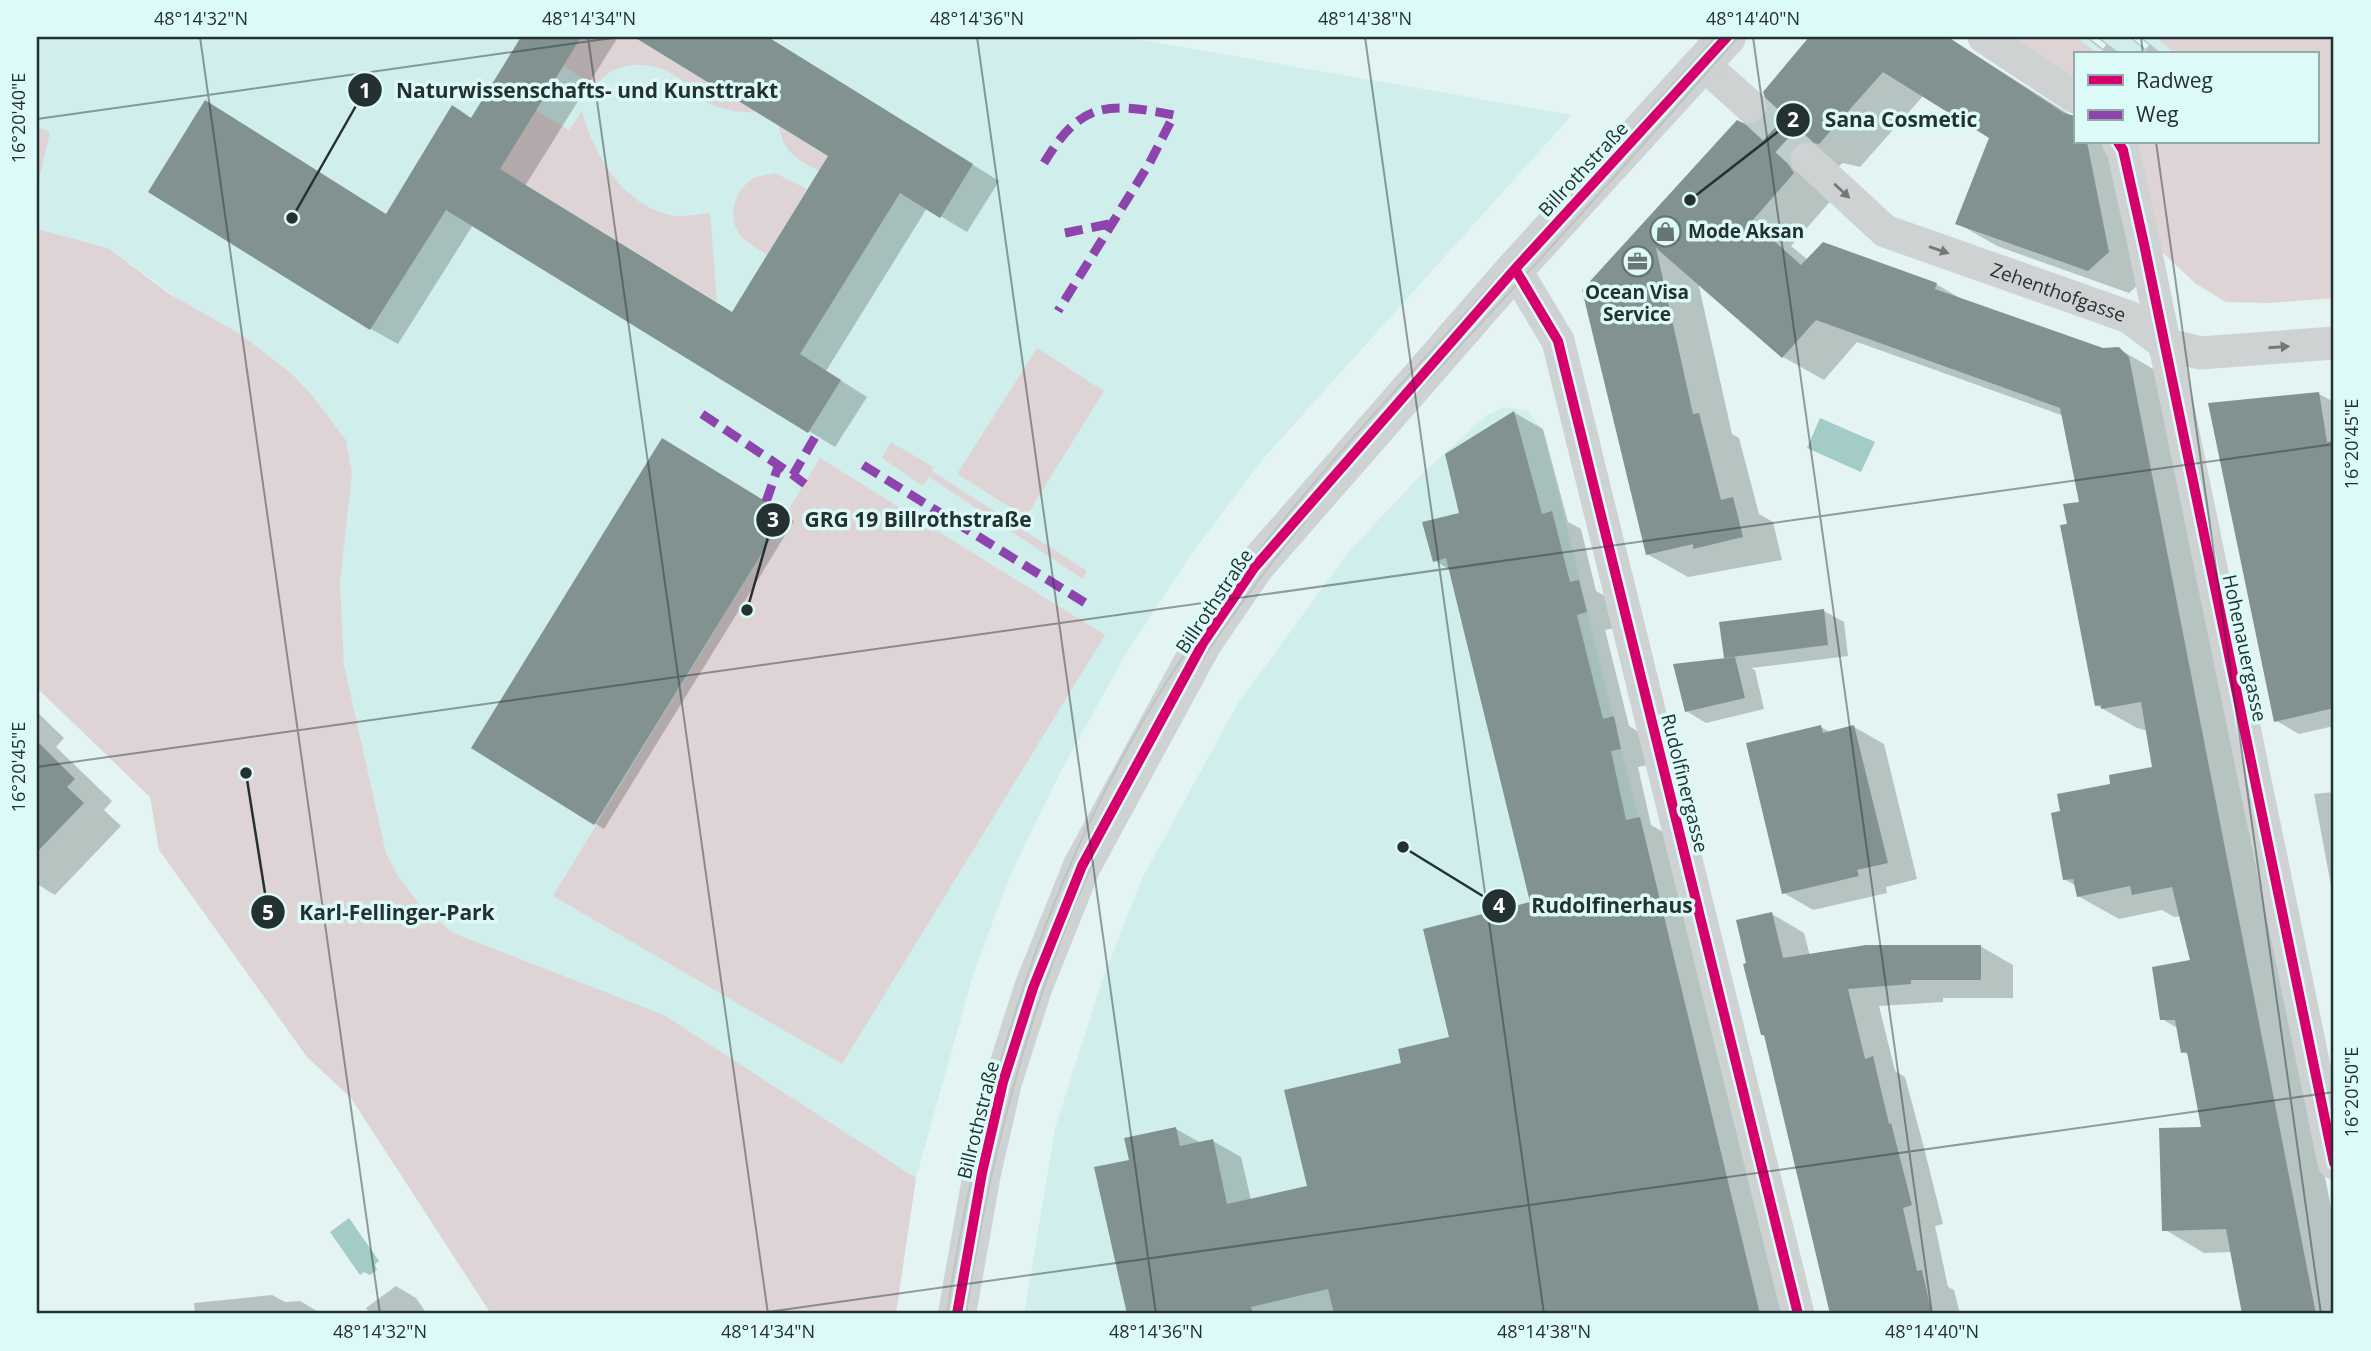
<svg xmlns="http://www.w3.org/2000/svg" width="2371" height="1351" font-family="'Open Sans',sans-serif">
  <rect width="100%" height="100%" fill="#e3f4f2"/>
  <!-- built -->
  <path fill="#d0eeeb" d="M 37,37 L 1125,37 L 1572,115 L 1262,460 L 1189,558 L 1128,650 L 1062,769 L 1010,875 L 972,978 L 916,1178 L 664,1015 L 495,951 L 453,933 L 421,906 L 399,878 L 386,853 L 344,665 L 340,582 L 348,510 L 346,440 L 312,395 L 108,248 L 37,229 Z
    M 2076,37 L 2156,37 L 2176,54 L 2098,54 Z
    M 1504,407 L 1528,411 L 1543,431 L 1760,1314 L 1024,1314 L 1055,1129 L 1103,978 L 1143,877 L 1238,703 L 1351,549 L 1425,471 L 1486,416 Z"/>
  <!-- green -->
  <path fill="#ded4d5" d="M 581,37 L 634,37 L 756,112 C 741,113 722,110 708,103 C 697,97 689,86 679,78 C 654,60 614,58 596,86 L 563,66 Z
    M 2014,37 L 2076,37 L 2098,54 L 2075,54 L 2075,81 Z
    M 2156,37 L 2334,37 L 2334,298 L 2270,303 L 2226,302 L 2196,284 L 2159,249 L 2138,142 L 2317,142 L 2317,54 L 2176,54 Z
    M 535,110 L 569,130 L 582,111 C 594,156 626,210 677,216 C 687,217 699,214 710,213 L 717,302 L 500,169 Z
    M 779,126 L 828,156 L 819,171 C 797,159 783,152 779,126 Z
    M 37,127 L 50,132 L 37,188 Z
    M 775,173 L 807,189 L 767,255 C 760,250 751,245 744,239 C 725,222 733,190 754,178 C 760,175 769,175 775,173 Z
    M 37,229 L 108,248 L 168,293 L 240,334 L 291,373 L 312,395 L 346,440 L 352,473 L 340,582 L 344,665 L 386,853 L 399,878 L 421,906 L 453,933 L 664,1015 L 916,1178 L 896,1314 L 491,1314 L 351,1098 L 307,1057 L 159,850 L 150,797 L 37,688 Z
    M 1037,348 L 1104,391 L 1026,517 L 957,474 Z
    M 891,442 L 933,467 L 932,471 L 1087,571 L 1083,579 L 929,477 L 923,486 L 882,458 Z
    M 820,458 L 1105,635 L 842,1064 L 553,896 Z"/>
  <!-- water -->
  <path fill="#a3cbc7" d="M 1820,418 L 1875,442 L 1861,472 L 1807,448 Z
    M 349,1218 L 379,1261 L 375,1264 L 377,1270 L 370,1275 L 364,1272 L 360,1275 L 330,1232 Z"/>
  <!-- shadow -->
  <path fill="#0003" d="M 523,37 L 618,37 L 525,186 L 733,313 L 830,156 L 637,37 L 766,37 L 999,181 L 967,232 L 927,208 L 826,371 L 867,397 L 835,447 L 473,225 L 398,344 L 371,329 L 387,215 L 472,119 Z
    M 1810,37 L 1947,37 L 2075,118 L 2075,142 L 2120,142 L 2149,275 L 2129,293 L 1997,246 L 1957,223 L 1991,137 L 1924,95 L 1860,167 L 1843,163 L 1833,170 L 1834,197 L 1791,246 L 1808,260 L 1936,284 L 1965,301 L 2102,350 L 2119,349 L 2160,373 L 2169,382 L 2334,1223 L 2334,1314 L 2244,1314 L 2232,1252 L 2204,1253 L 2164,1229 L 2203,1128 L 2190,1056 L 2183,1052 L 2179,1029 L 2162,1019 L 2193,961 L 2181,916 L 2174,917 L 2162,910 L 2119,919 L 2078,896 L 2076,886 L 2064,879 L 2113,785 L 2154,769 L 2148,731 L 2137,728 L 2096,705 L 2069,525 L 2081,504 L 2064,416 L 1857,342 L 1824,380 L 1783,357 L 1698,282 L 1732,434 L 1739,438 L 1759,514 L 1773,522 L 1782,560 L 1688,577 L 1647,554 L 1584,290 L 1738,122 L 1756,126 L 1766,119 L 1770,100 L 1765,92 Z
    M 2319,394 L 2334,402 L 2334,726 L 2299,734 L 2275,720 Z
    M 1515,413 L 1543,429 L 1568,522 L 1581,529 L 1596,591 L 1608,598 L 1615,628 L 1605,630 L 1629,726 L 1642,734 L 1649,765 L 1638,767 L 1651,825 L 1668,835 L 1783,1314 L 1128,1314 L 1096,1169 L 1131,1161 L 1176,1129 L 1201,1143 L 1213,1141 L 1241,1157 L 1251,1200 L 1309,1187 L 1404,1064 L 1451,1039 L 1532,903 L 1450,570 L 1434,560 L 1461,514 L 1447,455 Z
    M 662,440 L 794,521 L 604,829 L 473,748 Z
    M 1824,611 L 1844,622 L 1848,656 L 1751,668 L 1755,670 L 1764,709 L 1706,723 L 1686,711 L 1730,659 L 1725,657 Z
    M 37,712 L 64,738 L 56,747 L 112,801 L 104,810 L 121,826 L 55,895 L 37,884 Z
    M 1821,727 L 1832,733 L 1854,727 L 1884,744 L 1917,879 L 1886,887 L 1887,893 L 1813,910 L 1784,893 Z
    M 2334,792 L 2334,902 L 2314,794 Z
    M 1772,914 L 1804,933 L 1810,956 L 1980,946 L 2013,965 L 2013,998 L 1943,998 L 1943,1002 L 1879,1006 L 1895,1071 L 1905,1077 L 1923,1144 L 1943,1224 L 1935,1226 L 1948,1287 L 1954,1290 L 1960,1314 L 1832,1314 L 1766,1037 L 1762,1034 Z
    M 396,1286 L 416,1298 L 427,1314 L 370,1314 L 366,1308 Z
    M 272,1295 L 285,1302 L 300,1301 L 322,1314 L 195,1314 L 194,1303 Z"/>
  <!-- building -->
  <path fill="#819291" d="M 521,37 L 581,37 L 500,169 L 732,312 L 828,156 L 634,37 L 768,37 L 973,164 L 940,218 L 900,193 L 800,354 L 841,380 L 808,433 L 446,210 L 370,330 L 148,192 L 205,100 L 386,214 L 452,105 L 471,118 Z
    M 1809,37 L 1948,37 L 2064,113 L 2075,116 L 2075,142 L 2087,142 L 2109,252 L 2088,271 L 1955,224 L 1989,138 L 1883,72 L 1819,144 L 1802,141 L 1792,147 L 1788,164 L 1794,173 L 1752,221 L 1801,265 L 1823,242 L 1937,283 L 1935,289 L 2103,348 L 2119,347 L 2129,357 L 2316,1314 L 2242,1314 L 2226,1229 L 2162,1231 L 2159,1128 L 2201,1127 L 2187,1052 L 2181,1053 L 2175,1020 L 2160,1020 L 2152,967 L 2190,960 L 2172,887 L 2132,895 L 2130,886 L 2077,897 L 2073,879 L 2063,880 L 2051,813 L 2060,811 L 2057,794 L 2110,784 L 2109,775 L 2152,767 L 2141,702 L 2101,709 L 2101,705 L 2095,706 L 2060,525 L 2067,524 L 2063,504 L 2079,502 L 2060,408 L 1816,320 L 1782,358 L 1656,248 L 1693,414 L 1699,413 L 1721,500 L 1733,497 L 1743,537 L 1693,549 L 1693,544 L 1646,555 L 1582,290 L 1737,120 L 1747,125 L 1764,119 L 1769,109 L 1763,92 Z
    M 2319,392 L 2327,442 L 2334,441 L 2334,708 L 2274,722 L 2208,403 Z
    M 1514,411 L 1542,514 L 1552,511 L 1570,582 L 1579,580 L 1587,612 L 1577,615 L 1603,719 L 1614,716 L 1621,749 L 1611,751 L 1626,820 L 1640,817 L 1760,1314 L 1334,1314 L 1328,1289 L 1251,1307 L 1253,1314 L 1127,1314 L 1094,1167 L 1129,1160 L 1124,1138 L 1176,1127 L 1180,1146 L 1213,1139 L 1227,1204 L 1307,1186 L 1284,1090 L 1401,1063 L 1398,1049 L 1449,1037 L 1423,929 L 1530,902 L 1446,558 L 1433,562 L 1422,522 L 1459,513 L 1445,454 Z
    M 662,438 L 786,514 L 594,825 L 471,748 Z
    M 1824,609 L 1828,645 L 1724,658 L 1719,622 Z
    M 1735,657 L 1745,698 L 1685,712 L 1673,664 Z
    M 1821,725 L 1823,733 L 1854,725 L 1888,863 L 1857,870 L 1859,876 L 1782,894 L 1746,743 Z
    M 37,741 L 75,779 L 67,787 L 84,803 L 37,852 Z
    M 1772,912 L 1783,958 L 1866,945 L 1981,945 L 1981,980 L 1911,980 L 1911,984 L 1848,989 L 1865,1059 L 1873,1056 L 1889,1124 L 1891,1123 L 1912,1205 L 1903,1208 L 1917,1271 L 1922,1270 L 1932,1314 L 1830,1314 L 1764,1035 L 1761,1035 L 1743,964 L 1746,963 L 1736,920 Z"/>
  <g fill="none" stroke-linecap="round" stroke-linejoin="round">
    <!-- minor-tunnel -->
    <path stroke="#bdcdcb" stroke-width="33" stroke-dasharray="33 17" stroke-linecap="butt" d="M 1750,106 L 1807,159"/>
    <!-- minor -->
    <g stroke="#ced2d2" stroke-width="33">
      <path d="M 1984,37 L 2075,97"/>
      <path d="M 1703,64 L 1750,106"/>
      <path d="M 2118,142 L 2123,150 L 2144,244 L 2334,1163"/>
      <path id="s1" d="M 1807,159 L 1885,231 L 2129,317 L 2165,344 L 2200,353 L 2334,343"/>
      <path d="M 1515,269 L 1558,341 L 1798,1314"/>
    </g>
    <!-- secondary -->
    <path stroke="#ced2d2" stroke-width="38" d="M 957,1314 L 982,1173 L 1003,1082 L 1033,988 L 1082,866 L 1203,643 L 1254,568 L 1515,269 L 1727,37"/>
    <!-- tram -->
    <path stroke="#bec3c2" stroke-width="2" d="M 947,1314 C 980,1092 1045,874 1166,683 C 1248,552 1350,439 1454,326 C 1541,229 1629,133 1716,37
      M 966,1314 C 998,1098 1062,891 1175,703 C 1269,547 1396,415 1519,282 C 1593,202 1666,119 1738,37"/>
    <defs>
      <path id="rail" d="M 2092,37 L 2114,54
        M 2135,37 L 2156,54"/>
    </defs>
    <!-- rail casing -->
    <use href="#rail" stroke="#bec3c2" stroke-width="8"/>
    <!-- rail -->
    <use href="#rail" stroke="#dcfbf8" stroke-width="5" stroke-dasharray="16" stroke-linecap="butt"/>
    <!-- quiet -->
    <path stroke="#8e44ad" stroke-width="9" stroke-dasharray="18 9" stroke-linecap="butt" d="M 1044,163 C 1081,101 1107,102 1174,115 L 1149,164 L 1058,311
      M 1065,233 L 1109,224
      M 702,414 L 793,475 L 815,437
      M 863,465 L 1087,604
      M 793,475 L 805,484
      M 766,502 L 779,464"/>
    <defs>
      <path id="cycleway" d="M 2118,142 L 2123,150 L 2144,244 L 2334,1163
        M 1515,269 L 1558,341 L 1798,1314
        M 957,1314 L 982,1173 L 1003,1082 L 1033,988 L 1082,866 L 1203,643 L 1254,568 L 1515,269 L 1727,37"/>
    </defs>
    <!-- cycleway casing -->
    <use href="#cycleway" stroke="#dcfbf8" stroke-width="15"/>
    <!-- cycleway -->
    <use href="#cycleway" stroke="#d6006c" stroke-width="10"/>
  </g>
  <!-- one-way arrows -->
  <defs><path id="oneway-solid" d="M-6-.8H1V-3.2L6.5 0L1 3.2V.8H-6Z" transform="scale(1.75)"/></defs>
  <g fill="#717979">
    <use href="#oneway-solid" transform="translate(1842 191) rotate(43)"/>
    <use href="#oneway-solid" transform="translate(1939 250) rotate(19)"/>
    <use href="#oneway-solid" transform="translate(2279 347) rotate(-4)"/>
  </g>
  <!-- ticks -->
  <path fill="none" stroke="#253130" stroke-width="2" stroke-opacity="0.45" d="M 200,37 L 380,1314M 588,37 L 768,1314M 977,37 L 1156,1314M 1365,37 L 1544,1314M 1753,37 L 1932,1314M 2141,37 L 2143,54M 37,119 L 619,37M 2156,142 L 2321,1314M 37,767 L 2334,444M 753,1314 L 2334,1092"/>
  <!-- icons -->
  <defs>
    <symbol id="shop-ring" viewBox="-11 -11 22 22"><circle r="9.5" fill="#dcfbf8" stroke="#687574" stroke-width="1.5"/><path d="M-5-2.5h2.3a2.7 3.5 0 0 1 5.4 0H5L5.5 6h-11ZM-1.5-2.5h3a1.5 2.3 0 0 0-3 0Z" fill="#687574"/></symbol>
    <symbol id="office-ring" viewBox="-11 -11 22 22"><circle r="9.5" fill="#dcfbf8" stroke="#687574" stroke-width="1.5"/><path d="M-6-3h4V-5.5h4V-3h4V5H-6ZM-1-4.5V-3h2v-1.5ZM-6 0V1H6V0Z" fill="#687574"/></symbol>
  </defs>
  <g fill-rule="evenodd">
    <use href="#shop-ring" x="1648" y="214" width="35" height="35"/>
    <use href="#office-ring" x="1620" y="244" width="35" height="35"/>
  </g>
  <g text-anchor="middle" stroke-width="7" stroke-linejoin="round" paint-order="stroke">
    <!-- street labels -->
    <g font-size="19" fill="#253130" stroke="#dcfbf8">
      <text transform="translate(1583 169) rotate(-47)" y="7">Billrothstraße</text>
      <text dy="7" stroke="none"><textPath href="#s1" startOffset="290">Zehenthofgasse</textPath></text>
      <text transform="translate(1214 601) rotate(-56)" y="7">Billrothstraße</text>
      <text transform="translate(2245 648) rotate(78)" y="7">Hohenauergasse</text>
      <text transform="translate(1685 783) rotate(76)" y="7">Rudolfinergasse</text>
      <text transform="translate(978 1120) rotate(-76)" y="7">Billrothstraße</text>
    </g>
    <!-- poi labels -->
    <g font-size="19" font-weight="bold" fill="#253130" stroke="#dcfbf8" text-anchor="start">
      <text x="1688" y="238">Mode Aksan</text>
      <text x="1637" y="299" text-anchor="middle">Ocean Visa<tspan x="1637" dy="22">Service</tspan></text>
    </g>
  </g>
  <!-- callouts -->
  <path fill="none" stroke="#253130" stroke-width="2.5" d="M292 218L365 90M1690 200L1793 120M747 610L773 520M1403 847L1499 906M246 773L268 912"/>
  <g fill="#253130" stroke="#dcfbf8" stroke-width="2.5">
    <circle cx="292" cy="218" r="7"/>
    <circle cx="1690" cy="200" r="7"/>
    <circle cx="747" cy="610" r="7"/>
    <circle cx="1403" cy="847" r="7"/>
    <circle cx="246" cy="773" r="7"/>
    <circle cx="365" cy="90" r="18"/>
    <circle cx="1793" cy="120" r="18"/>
    <circle cx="773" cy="520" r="18"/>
    <circle cx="1499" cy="906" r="18"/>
    <circle cx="268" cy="912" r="18"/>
  </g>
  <g font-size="21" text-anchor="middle" font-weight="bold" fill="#fff">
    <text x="365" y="98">1</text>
    <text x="1793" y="127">2</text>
    <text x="773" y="527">3</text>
    <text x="1499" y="913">4</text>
    <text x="268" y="920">5</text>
  </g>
  <g font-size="21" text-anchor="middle" font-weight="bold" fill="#253130" stroke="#dcfbf8" stroke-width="7" stroke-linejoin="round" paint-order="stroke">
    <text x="587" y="98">Naturwissenschafts- und Kunsttrakt</text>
    <text x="1901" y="127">Sana Cosmetic</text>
    <text x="918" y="527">GRG 19 Billrothstraße</text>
    <text x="1612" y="913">Rudolfinerhaus</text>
    <text x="397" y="920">Karl-Fellinger-Park</text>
  </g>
  <!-- border -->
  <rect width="2371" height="1351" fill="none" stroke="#dcfbf8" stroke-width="77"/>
  <!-- legend -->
  <rect x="2074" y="52" width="245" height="91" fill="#dcfbf8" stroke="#93aaa8" stroke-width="2"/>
  <rect x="2088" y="75" width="35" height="10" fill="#d6006c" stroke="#93aaa8" stroke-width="2"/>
  <text x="2136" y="88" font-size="21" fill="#253130">Radweg</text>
  <rect x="2088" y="110" width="35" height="10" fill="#8e44ad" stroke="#93aaa8" stroke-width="2"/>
  <text x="2136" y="122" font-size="21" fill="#253130">Weg</text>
  <rect x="38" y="38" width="2294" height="1274" fill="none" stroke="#253130" stroke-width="2.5"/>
  <g font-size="18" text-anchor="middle" fill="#253130">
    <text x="201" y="25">48°14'32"N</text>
    <text x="589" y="25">48°14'34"N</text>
    <text x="977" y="25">48°14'36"N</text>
    <text x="1365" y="25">48°14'38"N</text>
    <text x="1753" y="25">48°14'40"N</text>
    <text transform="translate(19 118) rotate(-90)" y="6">16°20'40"E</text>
    <text transform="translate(2352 444) rotate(-90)" y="6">16°20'45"E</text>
    <text transform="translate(19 767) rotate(-90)" y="6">16°20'45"E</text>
    <text transform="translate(2352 1092) rotate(-90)" y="6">16°20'50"E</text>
    <text x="380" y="1338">48°14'32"N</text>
    <text x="768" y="1338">48°14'34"N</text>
    <text x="1156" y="1338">48°14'36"N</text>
    <text x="1544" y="1338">48°14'38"N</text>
    <text x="1932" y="1338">48°14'40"N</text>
  </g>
</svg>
